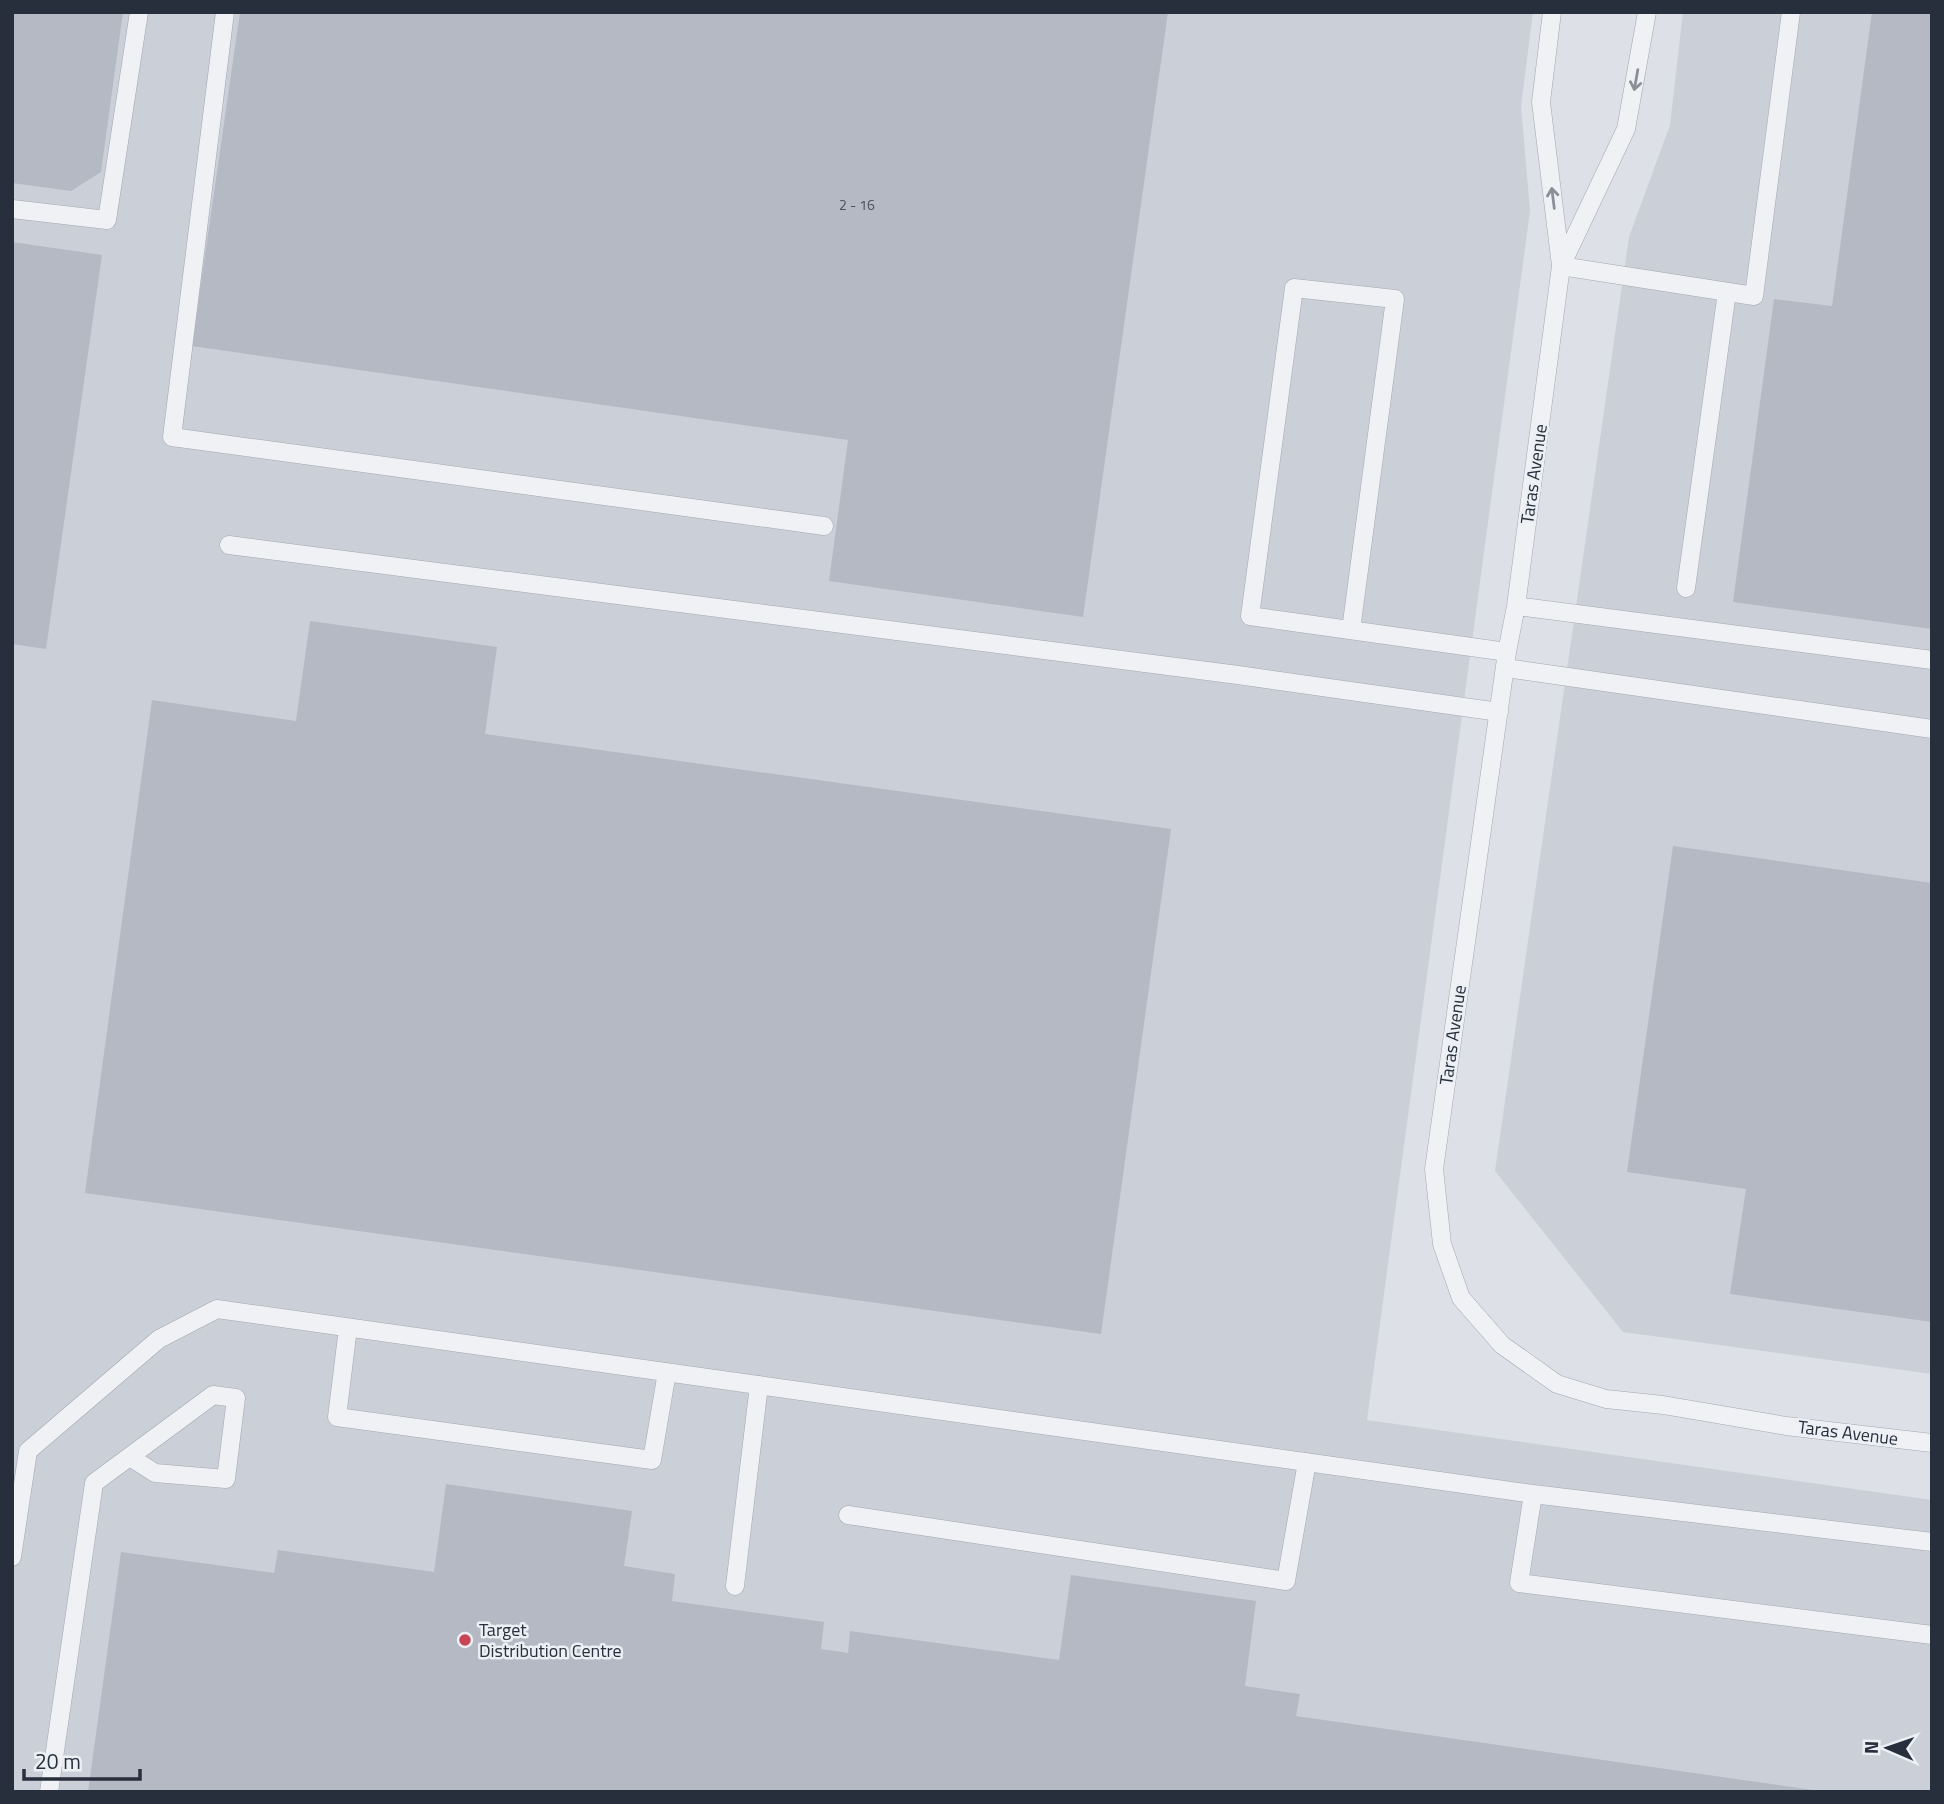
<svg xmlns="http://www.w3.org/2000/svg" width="1944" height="1804" font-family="'Titillium Web',sans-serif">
  <rect width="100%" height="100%" fill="#dde0e6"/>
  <!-- built -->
  <path fill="#cbcfd8" d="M 12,12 L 1533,12 L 1521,106 L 1530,211 L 1367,1420 L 1932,1500 L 1932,1792 L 12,1792 Z
    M 1683,12 L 1932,12 L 1932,1374 L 1623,1332 L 1495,1171 L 1629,237 L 1670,125 Z"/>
  <!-- building -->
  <path fill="#b4b9c3" d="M 12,12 L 123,12 L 101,172 L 71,191 L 12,183 Z
    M 240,12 L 1168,12 L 1083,617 L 829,581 L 848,440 L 192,346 Z
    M 1872,12 L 1932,12 L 1932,629 L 1733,602 L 1774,299 L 1832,306 Z
    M 12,242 L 102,255 L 46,649 L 12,644 Z
    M 310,621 L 497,647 L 485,734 L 1171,829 L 1101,1334 L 85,1193 L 152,700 L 296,721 Z
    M 1673,846 L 1932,883 L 1932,1322 L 1730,1294 L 1746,1189 L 1627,1172 Z
    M 446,1484 L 632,1511 L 624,1566 L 675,1574 L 672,1601 L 824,1622 L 821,1649 L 848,1653 L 850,1631 L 1059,1660 L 1071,1575 L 1256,1601 L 1245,1686 L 1300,1694 L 1296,1716 L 1827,1792 L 88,1792 L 121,1552 L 274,1573 L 278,1550 L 434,1572 Z"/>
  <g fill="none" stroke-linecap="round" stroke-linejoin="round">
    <defs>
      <path id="service" d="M 225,12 L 172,437 L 824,526
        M 1552,12 L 1541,102 L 1561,266 L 1516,606 L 1507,652 L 1434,1169 L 1442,1244 L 1461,1298 L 1502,1345 L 1557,1384 L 1606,1399 L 1663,1405 L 1786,1426 L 1932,1443
        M 12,209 L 107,220 L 139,12
        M 1561,266 L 1754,296 L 1791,12
        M 1561,266 L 1626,129 L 1647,12
        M 229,545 L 1238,675 L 1499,712
        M 1686,588 L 1727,292
        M 1516,606 L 1932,660
        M 1351,630 L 1395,299 L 1294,288 L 1250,616 L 1507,652
        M 1506,668 L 1932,729
        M 348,1328 L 337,1417 L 652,1460 L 667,1372
        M 1533,1494 L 1519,1583 L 1932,1635
        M 848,1515 L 1286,1581 L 1307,1462
        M 12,1557 L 28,1451 L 159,1339 L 217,1309 L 1533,1494 L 1932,1542
        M 735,1586 L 759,1385
        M 49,1792 L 94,1483 L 213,1395 L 236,1398 L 226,1479 L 155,1473 L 130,1457"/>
    </defs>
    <!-- service casing -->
    <use href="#service" stroke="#a3a7b0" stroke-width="19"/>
    <!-- service -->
    <use href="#service" stroke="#eff1f5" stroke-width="18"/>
  </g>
  <!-- one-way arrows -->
  <defs><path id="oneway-shaft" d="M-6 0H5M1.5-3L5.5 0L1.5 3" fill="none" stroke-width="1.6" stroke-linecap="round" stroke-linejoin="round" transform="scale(1.75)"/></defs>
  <g stroke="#8b9098">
    <use href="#oneway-shaft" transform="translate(1636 80) rotate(100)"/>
    <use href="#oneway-shaft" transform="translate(1553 198) rotate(-97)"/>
  </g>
  <!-- markers -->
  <circle fill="#c94454" stroke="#eceff4" stroke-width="2.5" cx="465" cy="1640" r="7"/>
  <g text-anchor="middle" stroke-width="5" stroke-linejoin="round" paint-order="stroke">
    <!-- number labels -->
    <g font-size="14" fill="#4a515e">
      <text x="857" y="210">2 - 16</text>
    </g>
    <!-- street labels -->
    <g font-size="18" fill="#272e3c" stroke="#eceff4">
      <text transform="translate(1534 474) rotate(-82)" y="6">Taras Avenue</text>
      <text transform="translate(1453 1035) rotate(-82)" y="6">Taras Avenue</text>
      <text transform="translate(1848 1433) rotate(7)" y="6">Taras Avenue</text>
    </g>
    <!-- poi labels -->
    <g font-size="18" fill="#272e3c" stroke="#eceff4" text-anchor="start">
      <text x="479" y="1636">Target<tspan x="479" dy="21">Distribution Centre</tspan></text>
    </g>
  </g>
  <!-- border -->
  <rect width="1944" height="1804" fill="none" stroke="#272e3c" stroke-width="28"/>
  <!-- north arrow -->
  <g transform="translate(1888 1748) rotate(272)" stroke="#eceff4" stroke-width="5" paint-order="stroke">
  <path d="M0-5L12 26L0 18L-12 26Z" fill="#272e3c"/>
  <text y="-10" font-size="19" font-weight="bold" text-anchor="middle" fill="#272e3c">N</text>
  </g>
  <!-- scale -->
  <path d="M24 1769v10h116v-10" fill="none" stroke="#272e3c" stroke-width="3.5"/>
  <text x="35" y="1769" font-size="21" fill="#272e3c" stroke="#eceff4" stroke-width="5" paint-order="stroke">20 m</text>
</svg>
